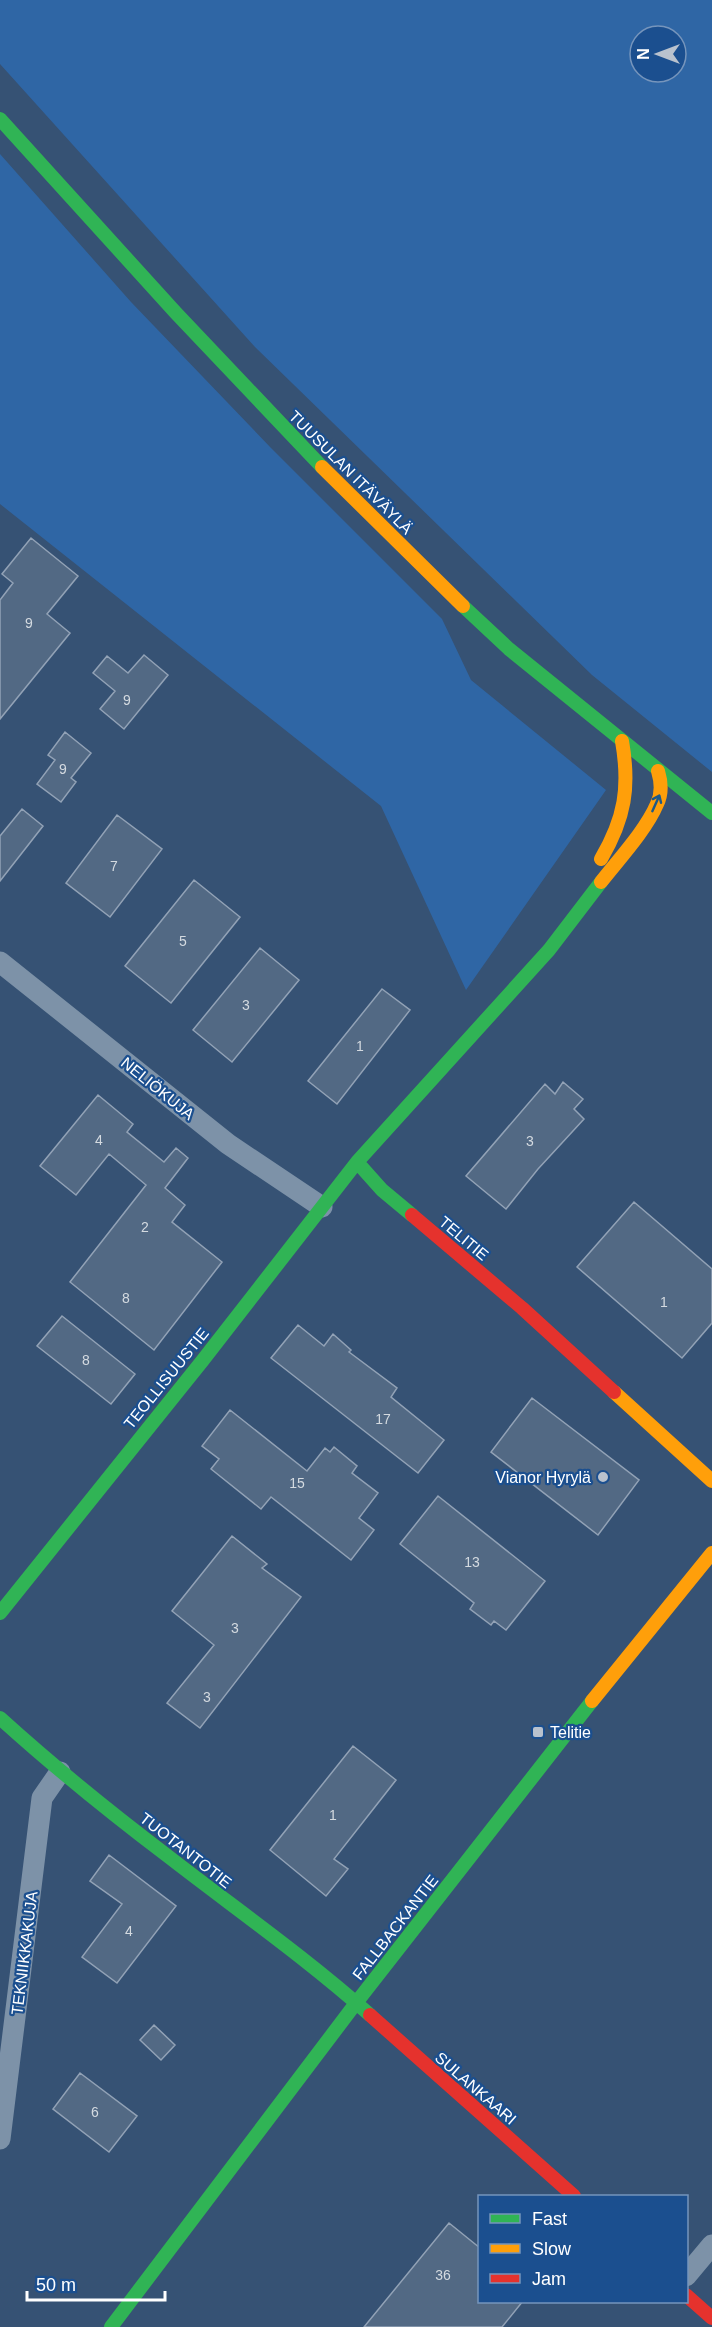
<svg xmlns="http://www.w3.org/2000/svg" width="712" height="2327" font-family="Helvetica,sans-serif">
  <rect width="100%" height="100%" fill="#365274"/>
  <!-- green -->
  <path fill="#2f66a5" fill-rule="evenodd" d="M 0,0 L 712,0 L 712,772 L 592,675 L 255,347 L 0,64 ZM 640,36 L 676,36 L 676,72 L 640,72 Z
    M 0,154 L 131,302 L 271,448 L 442,619 L 471,680 L 606,790 L 466,990 L 381,806 L 0,504 Z"/>
  <!-- building -->
  <path fill="#526984" stroke="#92a2b6" stroke-width="1.5" d="M 31,538 L 78,576 L 47,614 L 70,633 L 0,719 L 0,600 L 13,583 L 2,574 Z
    M 144,655 L 168,675 L 124,729 L 100,709 L 115,691 L 93,673 L 107,656 L 128,673 Z
    M 65,732 L 91,753 L 71,778 L 76,782 L 61,802 L 37,784 L 55,760 L 48,755 Z
    M 22,809 L 43,826 L 0,881 L 0,836 Z
    M 117,815 L 162,849 L 110,917 L 66,883 Z
    M 194,880 L 240,917 L 171,1003 L 125,966 Z
    M 260,948 L 299,980 L 232,1062 L 193,1030 Z
    M 382,989 L 410,1010 L 337,1104 L 308,1081 Z
    M 563,1082 L 583,1099 L 574,1109 L 584,1119 L 538,1169 L 506,1209 L 466,1176 L 545,1084 L 555,1094 Z
    M 98,1095 L 133,1124 L 127,1132 L 164,1162 L 176,1148 L 188,1158 L 165,1188 L 185,1205 L 172,1222 L 222,1262 L 154,1350 L 70,1282 L 146,1185 L 109,1154 L 76,1195 L 40,1166 Z
    M 634,1202 L 712,1269 L 712,1323 L 682,1358 L 577,1267 Z
    M 62,1316 L 135,1374 L 111,1404 L 37,1346 Z
    M 298,1325 L 324,1346 L 333,1334 L 351,1350 L 349,1352 L 397,1388 L 391,1397 L 444,1440 L 418,1473 L 271,1358 Z
    M 532,1398 L 639,1480 L 598,1535 L 491,1452 Z
    M 230,1410 L 307,1471 L 325,1448 L 330,1452 L 334,1447 L 357,1466 L 352,1473 L 378,1493 L 359,1518 L 374,1530 L 351,1560 L 271,1497 L 261,1509 L 211,1469 L 219,1459 L 202,1446 Z
    M 438,1496 L 545,1581 L 506,1630 L 494,1621 L 491,1625 L 470,1609 L 474,1603 L 400,1544 Z
    M 232,1536 L 267,1564 L 262,1568 L 301,1597 L 200,1728 L 167,1703 L 214,1645 L 172,1611 Z
    M 353,1746 L 396,1780 L 334,1859 L 348,1869 L 326,1896 L 270,1850 Z
    M 109,1855 L 176,1906 L 117,1983 L 82,1957 L 122,1904 L 90,1881 Z
    M 154,2025 L 175,2045 L 161,2060 L 140,2040 Z
    M 80,2073 L 137,2116 L 109,2152 L 53,2109 Z
    M 449,2223 L 480,2248 L 480,2301 L 523,2301 L 502,2327 L 364,2327 Z"/>
  <g fill="none" stroke-linecap="round" stroke-linejoin="round">
    <!-- street -->
    <path stroke="#7d92a8" stroke-width="21" d="M 0,962 L 228,1144 L 322,1207
      M 0,2139 L 42,1798 L 60,1772
      M 686,2276 L 712,2245"/>
    <!-- fast -->
    <path stroke="#30b455" stroke-width="14" d="M 0,119 L 176,313 L 322,467
      M 463,606 L 509,649 L 712,813
      M 357,1162 L 549,950 L 601,882
      M 0,1613 L 203,1360 L 357,1162 L 382,1190 L 412,1215
      M 0,1718 C 54,1767 111,1813 169,1857 C 236,1909 306,1958 370,2015
      M 111,2327 L 356,2003 L 592,1701"/>
    <!-- slow -->
    <path stroke="#ff9f0a" stroke-width="14" d="M 322,467 L 463,606
      M 601,859 C 625,818 630,787 622,741
      M 601,882 C 619,859 646,830 657,804 C 662,794 661,781 658,771
      M 614,1392 L 712,1481
      M 592,1701 L 712,1553"/>
    <!-- jam -->
    <path stroke="#e5322d" stroke-width="14" d="M 412,1215 L 522,1308 L 614,1392
      M 370,2015 L 574,2196
      M 686,2295 L 712,2318"/>
  </g>
  <!-- one-way arrows -->
  <defs><path id="oneway-shaft" d="M-6 0H5M1.5-3L5.5 0L1.5 3" fill="none" stroke-width="1.6" stroke-linecap="round" stroke-linejoin="round" transform="scale(1.5)"/></defs>
  <use stroke="#1d5989" href="#oneway-shaft" transform="translate(656 803) rotate(-66)"/>
  <!-- markers -->
  <g fill="#b9c2ce" stroke="#1b4f8f" stroke-width="2">
    <circle cx="603" cy="1477" r="6"/>
    <rect x="532" y="1726" width="12" height="12" rx="3"/>
  </g>
  <g text-anchor="middle" stroke-width="4.5" stroke-linejoin="round" paint-order="stroke">
    <!-- number labels -->
    <g font-size="14" fill="#d4dae0">
      <text x="29" y="628">9</text>
      <text x="127" y="705">9</text>
      <text x="63" y="774">9</text>
      <text x="114" y="871">7</text>
      <text x="183" y="946">5</text>
      <text x="246" y="1010">3</text>
      <text x="360" y="1051">1</text>
      <text x="99" y="1145">4</text>
      <text x="530" y="1146">3</text>
      <text x="145" y="1232">2</text>
      <text x="126" y="1303">8</text>
      <text x="664" y="1307">1</text>
      <text x="86" y="1365">8</text>
      <text x="383" y="1424">17</text>
      <text x="297" y="1488">15</text>
      <text x="472" y="1567">13</text>
      <text x="235" y="1633">3</text>
      <text x="207" y="1702">3</text>
      <text x="333" y="1820">1</text>
      <text x="129" y="1936">4</text>
      <text x="95" y="2117">6</text>
      <text x="443" y="2280">36</text>
    </g>
    <!-- street labels -->
    <g font-size="16" fill="#fff" stroke="#1b4f8f">
      <text transform="translate(351 472) rotate(45)" y="6">TUUSULAN ITÄVÄYLÄ</text>
      <text transform="translate(158 1088) rotate(39)" y="6">NELIÖKUJA</text>
      <text transform="translate(464 1238) rotate(40)" y="6">TELITIE</text>
      <text transform="translate(166 1378) rotate(-51)" y="6">TEOLLISUUSTIE</text>
      <text transform="translate(186 1850) rotate(38)" y="6">TUOTANTOTIE</text>
      <text transform="translate(395 1927) rotate(-52)" y="6">FALLBACKANTIE</text>
      <text transform="translate(24 1953) rotate(-83)" y="6">TEKNIIKKAKUJA</text>
      <text transform="translate(476 2088) rotate(41)" y="6">SULANKAARI</text>
    </g>
    <!-- poi labels -->
    <g font-size="16" fill="#fff" stroke="#1b4f8f" text-anchor="end">
      <text x="591" y="1483">Vianor Hyrylä</text>
      <text x="550" y="1738" text-anchor="start">Telitie</text>
    </g>
  </g>
  <!-- legend -->
  <rect x="478" y="2195" width="210" height="108" fill="#1b4f8f" stroke="#7695bc" stroke-width="1.5"/>
  <rect x="490" y="2214" width="30" height="9" fill="#30b455" stroke="#7695bc" stroke-width="1.5"/>
  <text x="532" y="2225" font-size="18" fill="#ffffff">Fast</text>
  <rect x="490" y="2244" width="30" height="9" fill="#ff9f0a" stroke="#7695bc" stroke-width="1.5"/>
  <text x="532" y="2255" font-size="18" fill="#ffffff">Slow</text>
  <rect x="490" y="2274" width="30" height="9" fill="#e5322d" stroke="#7695bc" stroke-width="1.5"/>
  <text x="532" y="2285" font-size="18" fill="#ffffff">Jam</text>
  <!-- north arrow -->
  <g transform="translate(658 54) rotate(270)"><circle r="28" fill="#1b4f8f" stroke="#7695bc" stroke-width="1.5"/>
  <path d="M0-4.5L10 22L0 15L-10 22Z" fill="#b9c2ce"/>
  <text y="-9" font-size="16" font-weight="bold" text-anchor="middle" fill="#ffffff">N</text>
  </g>
  <!-- scale -->
  <path d="M27 2291v9h138v-9" fill="none" stroke="#ffffff" stroke-width="3"/>
  <text x="36" y="2291" font-size="18" fill="#ffffff" stroke="#1b4f8f" stroke-width="4.5" paint-order="stroke">50 m</text>
</svg>
